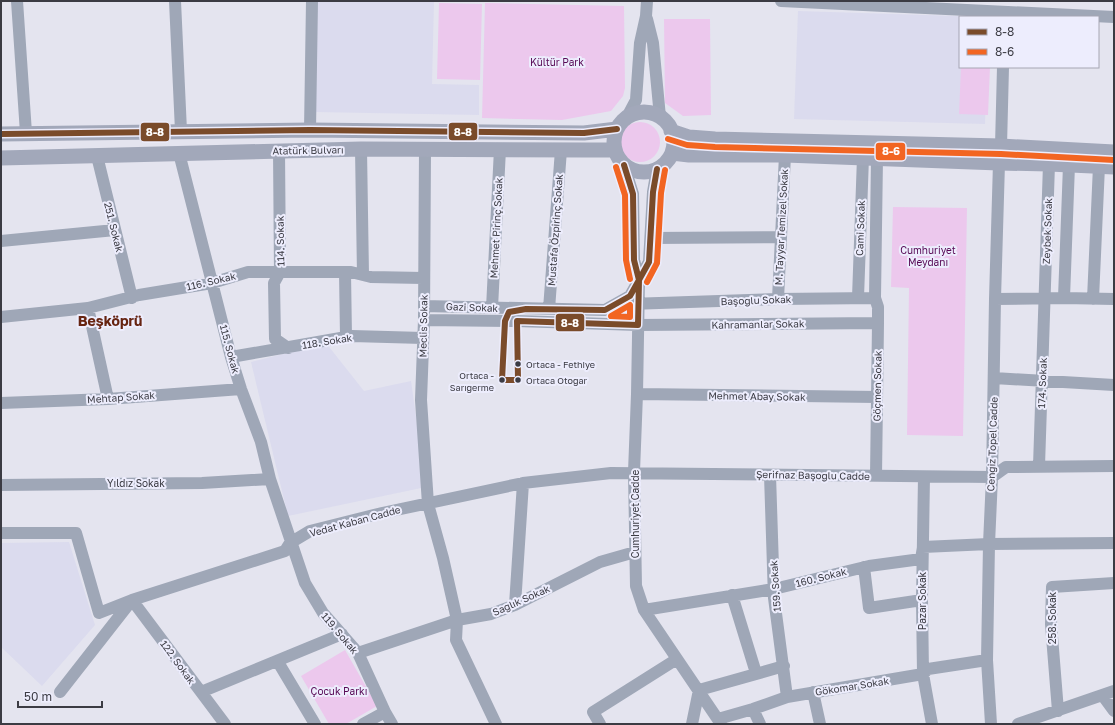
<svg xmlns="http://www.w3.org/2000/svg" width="1115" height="725" font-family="'Golos Text',sans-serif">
  <rect width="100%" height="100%" fill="#e4e4ef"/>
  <!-- built -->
  <path fill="#dbdbee" d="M 317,1 L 434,1 L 432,84 L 479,85 L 479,115 L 315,112 Z
    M 798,11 L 989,17 L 960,17 L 960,67 L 987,67 L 985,124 L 794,119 Z
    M 326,343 L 364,391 L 411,381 L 426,487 L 288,516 L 251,362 Z
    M 69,542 L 95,625 L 42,686 L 1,647 L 1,543 Z"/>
  <!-- green -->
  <path fill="#ecc8ed" d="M 439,3 L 482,4 L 480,80 L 437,79 Z
    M 485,3 L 624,6 L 625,88 L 623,96 L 611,111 L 562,120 L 482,118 Z
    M 664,19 L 710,19 L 711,115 L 683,116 L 665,103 Z
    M 961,67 L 990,67 L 988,115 L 959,114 Z
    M620 142a20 20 0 1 1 40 0a20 20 0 1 1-40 0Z
    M 893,207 L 967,208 L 963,436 L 907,435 L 909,288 L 891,287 Z
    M 345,650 L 377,706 L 346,724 L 329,724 L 301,676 Z"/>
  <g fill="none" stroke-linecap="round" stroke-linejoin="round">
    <!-- minor -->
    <path stroke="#9fa7b7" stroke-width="12" d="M 17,1 L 26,133
      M 175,1 L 181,131
      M 781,1 L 1114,17
      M 647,19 L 653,43 L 660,117
      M 627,117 L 636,100 L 640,43 L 646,16 L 647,1
      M 310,130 L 312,1
      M 1001,146 L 1003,67
      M 361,149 L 363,275
      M 425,149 L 424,320 L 421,400 L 428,504 L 443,558 L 457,620 L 456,640 L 496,724
      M 279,150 L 280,272 L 274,283 L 275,339 L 288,348
      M 179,153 L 231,357 L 241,389 L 261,442 L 270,479 L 305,583 L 323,613 L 358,653 L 385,712 L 392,724
      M 97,156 L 132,298
      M 624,165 L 633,194 L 634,260 L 639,280 L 637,394 L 634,472 L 636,586 L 644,610 L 721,724
      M 651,238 L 781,237
      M 1,241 L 115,230
      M 345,272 L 346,337
      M 858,298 L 863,157
      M 1064,298 L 1069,165
      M 778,299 L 785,155
      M 995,299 L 1064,298 L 1114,299
      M 1093,299 L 1099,166
      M 629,304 L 778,299 L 875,298
      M 424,306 L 605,310 L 630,296 L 649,262 L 653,192 L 657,169
      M 88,308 L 108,399
      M 492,308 L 500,149
      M 549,309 L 561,150
      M 1,317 L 88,308 L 139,295 L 212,283 L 248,272 L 351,272 L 371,277 L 423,278
      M 424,320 L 517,321 L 638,325 L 878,323
      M 231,357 L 352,336 L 423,338
      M 994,378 L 1114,385
      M 637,394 L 877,397
      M 1,403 L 108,399 L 241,389
      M 1039,466 L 1049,164
      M 770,475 L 774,598 L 787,697
      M 876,476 L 878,323 L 878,307 L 875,298 L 877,158
      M 924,477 L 922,600 L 923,674 L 932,724
      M 1,485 L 202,483 L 270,479
      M 1,533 L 76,533 L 99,613 L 132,600 L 225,724
      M 864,567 L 869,608 L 922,600
      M 732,595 L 756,673
      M 515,605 L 523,483
      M 644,610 L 774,589 L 869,566 L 921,559 L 923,547 L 989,544 L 1114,543
      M 358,653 L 457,620 L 491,614 L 515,605 L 600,562 L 635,552
      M 278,662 L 315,724
      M 60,692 L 132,600 L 285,551 L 290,543 L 310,531 L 382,513 L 523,483 L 611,473 L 992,477 L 1006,467 L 1114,466
      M 201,692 L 342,634
      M 813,692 L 820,724
      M 1103,696 L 1114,711
      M 753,709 L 760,724
      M 1058,711 L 1051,624 L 1052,587 L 1114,583
      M 718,719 L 753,709 L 787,697 L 923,674 L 928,669 L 987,660
      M 363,724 L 385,712
      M 600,724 L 593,712 L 677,659
      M 692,724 L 699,690 L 784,666
      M 991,724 L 987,660 L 989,544 L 992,477 L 995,299 L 999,163
      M 1018,724 L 1114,691"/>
    <!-- major -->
    <path stroke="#a2a8ba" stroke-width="15" d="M614 142a30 30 0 1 1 60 0a30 30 0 1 1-60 0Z
      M 671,131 L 689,137 L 715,139 L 1001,146 L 1114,152
      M 1,134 L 310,130 L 584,133 L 617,129
      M 672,153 L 689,155 L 785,155 L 999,163 L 1049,164 L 1114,167
      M 1,158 L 361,149 L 586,150 L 614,150"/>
    <defs>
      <path id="bus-1" d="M 1,134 L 310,130 L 584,133 L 617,129
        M 624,165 L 633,194 L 634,260 L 639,280
        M 639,280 L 638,325 L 517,321 L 518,380 L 502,380 L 505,321 L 509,312 L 526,309 L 605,310 L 630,296 Z
        M 639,280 L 649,262 L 653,192 L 657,169"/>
      <path id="bus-2" d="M 668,139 L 687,145 L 715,147 L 1001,154 L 1114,160
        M 616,167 L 625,195 L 626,260 L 630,279
        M 647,282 L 657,263 L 661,193 L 665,170
        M 630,305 L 630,317 L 611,316 Z"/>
    </defs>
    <!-- bus-1 casing -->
    <use href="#bus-1" stroke="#ededfd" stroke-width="9"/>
    <!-- bus-2 casing -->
    <use href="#bus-2" stroke="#ededfd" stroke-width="9"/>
    <!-- bus-1 -->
    <use href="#bus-1" stroke="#7a4b2a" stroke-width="6"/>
    <!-- bus-2 -->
    <use href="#bus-2" stroke="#f26522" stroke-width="6"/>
  </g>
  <!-- markers -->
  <g fill="#3b3b43" stroke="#ededfd" stroke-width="1.5">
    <circle cx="518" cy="364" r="3.5"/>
    <circle cx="502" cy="380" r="3.5"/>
    <circle cx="518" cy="380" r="3.5"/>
  </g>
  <g text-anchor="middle" stroke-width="4" stroke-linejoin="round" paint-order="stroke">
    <!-- bus labels -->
    <g font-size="9" fill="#3b3b43" stroke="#ededfd" text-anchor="start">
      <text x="526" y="368">Ortaca - Fethiye</text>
      <text x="494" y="379" text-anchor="end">Ortaca -<tspan x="494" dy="12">Sarıgerme</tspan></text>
      <text x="526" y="384">Ortaca Otogar</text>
    </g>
    <!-- park labels -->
    <g font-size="10" fill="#570955" stroke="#ededfd">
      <text x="557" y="66">Kültür Park</text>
      <text x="928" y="254">Cumhuriyet<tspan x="928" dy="12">Meydanı</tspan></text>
      <text x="339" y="695">Çocuk Parkı</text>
    </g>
    <!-- street labels -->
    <g font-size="10" fill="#3b3b43" stroke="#ededfd">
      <text transform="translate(308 150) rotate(-1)" y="4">Atatürk Bulvarı</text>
      <text transform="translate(114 227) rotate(76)" y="4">251. Sokak</text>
      <text transform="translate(781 227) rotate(-87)" y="4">M. Tayyar Temizel Sokak</text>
      <text transform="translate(496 228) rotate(-87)" y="4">Mehmet Pirinç Sokak</text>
      <text transform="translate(860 228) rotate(-88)" y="4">Cami Sokak</text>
      <text transform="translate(555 230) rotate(-86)" y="4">Mustafa Özpirinç Sokak</text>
      <text transform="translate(1047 231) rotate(-88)" y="4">Zeybek Sokak</text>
      <text transform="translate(280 241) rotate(-91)" y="4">114. Sokak</text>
      <text transform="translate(211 281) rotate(-13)" y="4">116. Sokak</text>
      <text transform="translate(756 300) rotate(-2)" y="4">Başoğlu Sokak</text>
      <text transform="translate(472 307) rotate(2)" y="4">Gazi Sokak</text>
      <text transform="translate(758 324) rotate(-1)" y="4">Kahramanlar Sokak</text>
      <text transform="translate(423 326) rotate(-89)" y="4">Meclis Sokak</text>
      <text transform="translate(327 341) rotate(-9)" y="4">118. Sokak</text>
      <text transform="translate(230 349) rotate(75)" y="4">115. Sokak</text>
      <text transform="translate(1042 383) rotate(-88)" y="4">174. Sokak</text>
      <text transform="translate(877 386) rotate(-89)" y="4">Göçmen Sokak</text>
      <text transform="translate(757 396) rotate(1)" y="4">Mehmet Abay Sokak</text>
      <text transform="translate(121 397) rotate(-4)" y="4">Mehtap Sokak</text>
      <text transform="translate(992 444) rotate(-88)" y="4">Cengiz Topel Cadde</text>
      <text transform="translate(813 475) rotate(1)" y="4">Şerifnaz Başoğlu Cadde</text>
      <text x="136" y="487">Yıldız Sokak</text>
      <text transform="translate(635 514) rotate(-90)" y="4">Cumhuriyet Cadde</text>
      <text transform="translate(355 521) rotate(-15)" y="4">Vedat Kaban Cadde</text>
      <text transform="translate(821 577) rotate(-14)" y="4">160. Sokak</text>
      <text transform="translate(775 586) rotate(-94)" y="4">159. Sokak</text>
      <text transform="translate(521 600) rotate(-24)" y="4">Sağlık Sokak</text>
      <text transform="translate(922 601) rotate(-90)" y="4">Pazar Sokak</text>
      <text transform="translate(1052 618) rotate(-90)" y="4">258. Sokak</text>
      <text transform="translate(340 633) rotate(50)" y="4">119. Sokak</text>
      <text transform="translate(178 662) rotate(54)" y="4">122. Sokak</text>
      <text transform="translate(852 686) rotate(-9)" y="4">Gökomar Sokak</text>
    </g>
    <!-- district labels -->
    <g font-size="14" font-weight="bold" fill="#662411" stroke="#ededfd">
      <text x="110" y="326">Beşköprü</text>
    </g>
  </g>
  <g stroke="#ededfd" stroke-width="1.5">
    <rect x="448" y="122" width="30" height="19" rx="4" fill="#7a4b2a"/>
    <rect x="140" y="122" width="30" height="20" rx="4" fill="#7a4b2a"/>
    <rect x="875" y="142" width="31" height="19" rx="4" fill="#f26522"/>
    <rect x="555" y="313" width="30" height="19" rx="4" fill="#7a4b2a"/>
  </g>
  <g font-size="11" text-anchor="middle" font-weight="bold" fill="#fff">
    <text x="463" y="136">8-8</text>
    <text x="155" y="136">8-8</text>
    <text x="891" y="155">8-6</text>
    <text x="570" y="327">8-8</text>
  </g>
  <!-- border -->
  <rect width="1115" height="725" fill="none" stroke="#3b3b43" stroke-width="4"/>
  <!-- legend -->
  <rect x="959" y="16" width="140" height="52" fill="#ededfd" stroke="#a6a6b3"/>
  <rect x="967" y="29" width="20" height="6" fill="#7a4b2a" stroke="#a6a6b3"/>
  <text x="995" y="36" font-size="12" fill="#3b3b43">8-8</text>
  <rect x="967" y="49" width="20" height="6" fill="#f26522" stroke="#a6a6b3"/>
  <text x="995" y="56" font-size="12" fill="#3b3b43">8-6</text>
  <!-- scale -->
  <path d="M18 701v6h84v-6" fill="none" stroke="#3b3b43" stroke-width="2"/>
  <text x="24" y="701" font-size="12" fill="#3b3b43" stroke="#ededfd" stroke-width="3" paint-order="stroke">50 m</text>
</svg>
